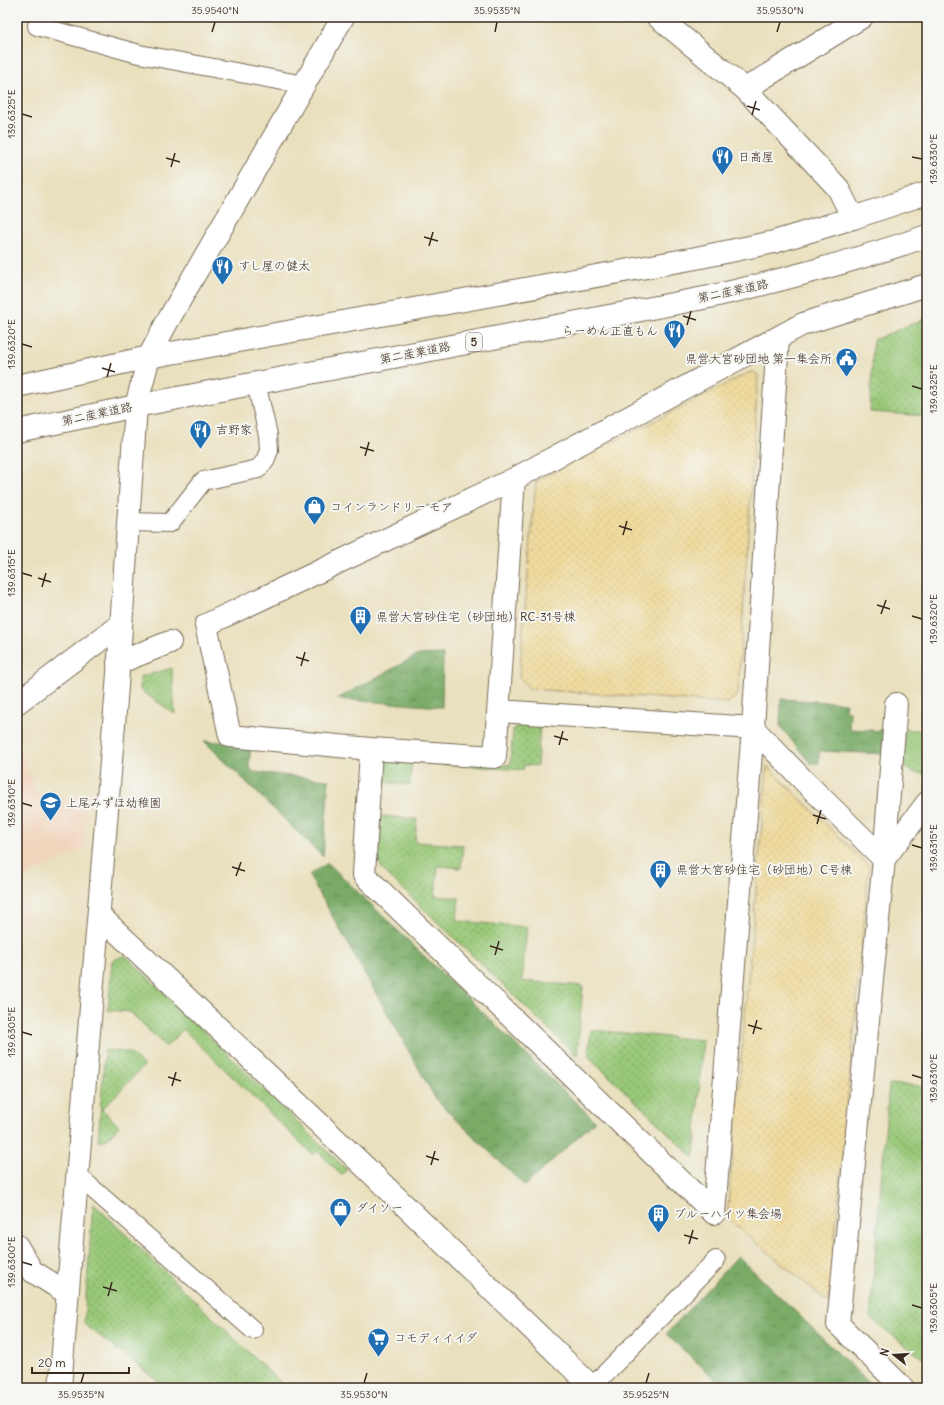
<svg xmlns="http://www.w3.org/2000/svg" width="944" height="1405" font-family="Delius,'Klee One',sans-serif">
  <defs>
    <pattern id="grass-dots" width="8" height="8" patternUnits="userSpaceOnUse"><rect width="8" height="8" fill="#98c877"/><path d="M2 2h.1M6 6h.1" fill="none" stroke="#7da361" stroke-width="1.8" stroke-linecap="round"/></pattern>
    <pattern id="forest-crowns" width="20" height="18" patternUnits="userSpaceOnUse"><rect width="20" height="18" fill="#7aac68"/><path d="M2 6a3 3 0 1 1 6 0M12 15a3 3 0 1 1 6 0" fill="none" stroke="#658c55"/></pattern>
    <pattern id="sand-dots" width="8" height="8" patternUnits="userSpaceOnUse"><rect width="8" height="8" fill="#eeda9e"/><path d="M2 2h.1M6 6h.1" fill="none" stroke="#cdbb88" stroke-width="1.8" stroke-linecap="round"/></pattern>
  </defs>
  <rect width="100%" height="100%" fill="#f6f6f2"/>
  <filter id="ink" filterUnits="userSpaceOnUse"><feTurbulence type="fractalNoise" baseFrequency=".025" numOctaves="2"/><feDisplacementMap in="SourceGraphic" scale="8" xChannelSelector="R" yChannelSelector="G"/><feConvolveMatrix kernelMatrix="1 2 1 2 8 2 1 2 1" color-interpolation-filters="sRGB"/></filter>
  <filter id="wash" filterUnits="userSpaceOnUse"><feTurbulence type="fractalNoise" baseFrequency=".012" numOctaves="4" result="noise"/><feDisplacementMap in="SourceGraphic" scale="16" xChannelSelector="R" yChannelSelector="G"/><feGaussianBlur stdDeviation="0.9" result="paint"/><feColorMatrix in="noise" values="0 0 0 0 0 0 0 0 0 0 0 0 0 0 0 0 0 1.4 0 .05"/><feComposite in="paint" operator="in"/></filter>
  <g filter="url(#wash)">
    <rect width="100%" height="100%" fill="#e9e0bd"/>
    <!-- built -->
    <path fill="#f1d5bd" d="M 17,741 L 37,794 L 86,799 L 85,848 L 17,881 Z
      M 17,888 L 31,920 L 17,928 Z"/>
    <!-- grass -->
    <path fill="url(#grass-dots)" stroke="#6a794a" d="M 927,318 L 927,416 L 870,412 L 873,340 Z
      M 172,668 L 175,714 L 140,690 L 140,677 Z
      M 523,721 L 540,723 L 537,766 L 524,765 L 523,770 L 412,762 L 410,785 L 383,782 L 385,763 L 391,756 L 510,765 L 513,730 Z
      M 905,729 L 927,731 L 927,771 L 924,774 L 911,772 L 903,764 Z
      M 381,816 L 417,819 L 415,842 L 463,845 L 461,868 L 438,866 L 435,896 L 459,898 L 457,921 L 527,927 L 522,981 L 583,986 L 577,1056 L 382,869 L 378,859 Z
      M 125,955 L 347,1170 L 341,1175 L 317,1151 L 313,1155 L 183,1029 L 166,1047 L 130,1012 L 108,1010 L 112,961 Z
      M 591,1030 L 703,1040 L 694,1158 L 588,1056 Z
      M 105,1050 L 129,1052 L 144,1066 L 102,1109 L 119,1126 L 106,1140 L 98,1140 Z
      M 889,1084 L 927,1086 L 927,1362 L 870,1318 Z
      M 93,1203 L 286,1388 L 167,1388 L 84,1324 Z"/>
    <!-- forest -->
    <path fill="url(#forest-crowns)" stroke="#5a6b43" d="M 443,654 L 442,707 L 337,699 L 418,655 Z
      M 781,699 L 846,703 L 845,710 L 850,711 L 849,729 L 885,731 L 884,754 L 819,751 L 819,763 L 810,763 L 780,726 Z
      M 204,741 L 251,744 L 249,766 L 253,772 L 329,780 L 323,857 Z
      M 328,863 L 595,1121 L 525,1186 L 437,1101 L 309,875 Z
      M 738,1256 L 874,1388 L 725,1388 L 666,1334 Z"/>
    <!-- sand -->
    <path fill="url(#sand-dots)" stroke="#94825e" d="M 752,371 L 758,375 L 738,694 L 728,703 L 530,689 L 519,677 L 536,481 Z
      M 767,766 L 869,866 L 829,1303 L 727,1218 Z"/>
  </g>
  <g filter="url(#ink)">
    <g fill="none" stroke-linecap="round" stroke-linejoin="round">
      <defs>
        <path id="service" d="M 37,26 L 139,54 L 304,85
          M 128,522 L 170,523 L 203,481 L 258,469 L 265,461 L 269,450 L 268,435 L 256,383
          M 77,1175 L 253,1330
          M 592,1387 L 716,1260"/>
        <path id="minor" d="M 658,17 L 745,89 L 838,188 L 853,218
          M 745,89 L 862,17
          M 118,663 L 170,642
          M 17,703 L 121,624
          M 499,711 L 753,728 L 806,783 L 884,859
          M 371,749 L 495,757 L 514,479
          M 884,859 L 896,704
          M 99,915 L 363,1165 L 593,1388
          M 714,1213 L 364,875 L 371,749 L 230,736 L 206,625 L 514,479 L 803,324 L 927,285
          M 714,1213 L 753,728 L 778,338
          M 17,1246 L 32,1271 L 67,1293
          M 60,1388 L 117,687 L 136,406 L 149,357 L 166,324 L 343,17"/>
        <path id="tertiary" d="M 903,1388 L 838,1324 L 884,859 L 927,803"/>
        <path id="primary" d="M 17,386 L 149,357 L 696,258 L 774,242 L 853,218 L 927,193
          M 17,431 L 136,406 L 709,297 C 783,280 855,261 927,236"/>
      </defs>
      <!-- service casing -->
      <use href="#service" stroke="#786a56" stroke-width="20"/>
      <!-- minor casing -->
      <use href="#minor" stroke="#786a56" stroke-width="24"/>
      <!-- tertiary casing -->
      <use href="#tertiary" stroke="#786a56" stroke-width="24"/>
      <!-- primary casing -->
      <use href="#primary" stroke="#786a56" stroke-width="24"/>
      <!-- service -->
      <use href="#service" stroke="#fff" stroke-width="18"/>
      <!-- minor -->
      <use href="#minor" stroke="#fff" stroke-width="22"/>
      <!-- tertiary -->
      <use href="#tertiary" stroke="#fff" stroke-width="22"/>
      <!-- primary -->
      <use href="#primary" stroke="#fff" stroke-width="22"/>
    </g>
  </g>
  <!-- ticks -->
  <path fill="none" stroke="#3b2a1e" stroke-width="1.5" d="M 212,32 L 215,22M 495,32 L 497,22M 777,32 L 780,22M 747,106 L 760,110M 22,114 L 32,117M 752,115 L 756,101M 912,157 L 922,159M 166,158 L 180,162M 171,167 L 175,153M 424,237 L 438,241M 429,246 L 433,232M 683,316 L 696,320M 687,325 L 691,311M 22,344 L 32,347M 102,368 L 115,372M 107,377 L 111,363M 912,386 L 922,389M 360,447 L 374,451M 365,456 L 369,442M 619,526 L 632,530M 623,535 L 627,521M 22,573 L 32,576M 38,578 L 51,582M 42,587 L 46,573M 877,605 L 890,609M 881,614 L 886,600M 912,616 L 922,619M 296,657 L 309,661M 301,666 L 305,652M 554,736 L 568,740M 559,745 L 563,731M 22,803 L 32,806M 813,815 L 826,819M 817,824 L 821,810M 912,845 L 922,848M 232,867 L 245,871M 236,876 L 241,862M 490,946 L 503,950M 495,955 L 499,941M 748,1025 L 762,1029M 22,1032 L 32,1035M 753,1034 L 757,1020M 912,1075 L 922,1078M 168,1077 L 181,1081M 172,1086 L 176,1072M 426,1156 L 439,1160M 431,1165 L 435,1151M 684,1235 L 698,1239M 689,1244 L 693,1230M 22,1262 L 32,1265M 103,1287 L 117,1291M 108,1296 L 112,1282M 912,1305 L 922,1308M 81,1383 L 84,1373M 364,1383 L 367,1373M 646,1383 L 649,1373"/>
  <!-- icons -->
  <defs>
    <symbol id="restaurant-pin" viewBox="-11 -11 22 30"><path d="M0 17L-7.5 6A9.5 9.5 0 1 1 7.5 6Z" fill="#1f6fb2" stroke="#f6f6f2"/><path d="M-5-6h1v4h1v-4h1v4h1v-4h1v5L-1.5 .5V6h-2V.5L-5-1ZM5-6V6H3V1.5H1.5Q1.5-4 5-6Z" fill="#fff"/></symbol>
    <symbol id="civic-pin" viewBox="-11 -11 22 30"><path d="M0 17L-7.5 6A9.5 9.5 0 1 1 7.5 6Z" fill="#1f6fb2" stroke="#f6f6f2"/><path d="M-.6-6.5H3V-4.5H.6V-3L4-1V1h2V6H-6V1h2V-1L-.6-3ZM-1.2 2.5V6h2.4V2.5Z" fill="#fff"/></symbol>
    <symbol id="shop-pin" viewBox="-11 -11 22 30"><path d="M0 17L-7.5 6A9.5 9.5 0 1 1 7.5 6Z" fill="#1f6fb2" stroke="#f6f6f2"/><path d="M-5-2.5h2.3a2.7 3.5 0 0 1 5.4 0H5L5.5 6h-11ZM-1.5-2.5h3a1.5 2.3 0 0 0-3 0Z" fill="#fff"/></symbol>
    <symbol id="building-pin" viewBox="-11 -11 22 30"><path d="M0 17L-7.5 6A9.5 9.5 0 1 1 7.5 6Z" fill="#1f6fb2" stroke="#f6f6f2"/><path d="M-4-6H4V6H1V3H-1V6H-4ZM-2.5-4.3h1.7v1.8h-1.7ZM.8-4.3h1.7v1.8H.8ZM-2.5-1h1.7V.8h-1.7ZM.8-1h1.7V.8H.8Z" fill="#fff"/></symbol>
    <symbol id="school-pin" viewBox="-11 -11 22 30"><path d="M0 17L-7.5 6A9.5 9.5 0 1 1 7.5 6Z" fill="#1f6fb2" stroke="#f6f6f2"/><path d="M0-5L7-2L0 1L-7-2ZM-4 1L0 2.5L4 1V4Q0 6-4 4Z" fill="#fff"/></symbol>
    <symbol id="supermarket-pin" viewBox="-11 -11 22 30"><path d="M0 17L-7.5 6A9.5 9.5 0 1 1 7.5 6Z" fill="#1f6fb2" stroke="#f6f6f2"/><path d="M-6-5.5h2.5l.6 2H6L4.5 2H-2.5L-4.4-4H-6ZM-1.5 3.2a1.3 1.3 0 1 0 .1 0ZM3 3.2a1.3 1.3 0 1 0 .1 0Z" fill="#fff"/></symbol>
  </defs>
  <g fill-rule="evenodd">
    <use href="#restaurant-pin" x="710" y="144" width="25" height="34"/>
    <use href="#restaurant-pin" x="210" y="254" width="25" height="34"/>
    <use href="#restaurant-pin" x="662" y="318" width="25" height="34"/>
    <use href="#civic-pin" x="834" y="346" width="25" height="34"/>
    <use href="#restaurant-pin" x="188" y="418" width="25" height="34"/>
    <use href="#shop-pin" x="302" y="494" width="25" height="34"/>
    <use href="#building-pin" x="348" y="604" width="25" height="34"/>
    <use href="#school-pin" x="38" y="790" width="25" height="34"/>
    <use href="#building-pin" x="648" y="858" width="25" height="34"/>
    <use href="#shop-pin" x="328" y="1196" width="25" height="34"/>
    <use href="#building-pin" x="646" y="1202" width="25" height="34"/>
    <use href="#supermarket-pin" x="366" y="1326" width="25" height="34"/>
  </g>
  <g text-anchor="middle" stroke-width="4" stroke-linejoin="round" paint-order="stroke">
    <!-- shield labels -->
    <rect fill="#f6f6f2" stroke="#73675e" stroke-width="1" x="466" y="333" width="16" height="18" rx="3"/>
    <g font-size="11" font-weight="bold" fill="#3b2a1e">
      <text x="474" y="346">5</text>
    </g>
    <!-- poi labels -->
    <g font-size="12" fill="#3b2a1e" stroke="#f6f6f2" text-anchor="start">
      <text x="738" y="161">日高屋</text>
      <text x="238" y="270">すし屋の健太</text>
      <text x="658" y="335" text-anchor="end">らーめん正直もん</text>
      <text x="832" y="363" text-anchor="end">県営大宮砂団地 第一集会所</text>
      <text x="216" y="434">吉野家</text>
      <text x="330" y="511">コインランドリー モア</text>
      <text x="376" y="621">県営大宮砂住宅（砂団地）RC-31号棟</text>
      <text x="66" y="807">上尾みずほ幼稚園</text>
      <text x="676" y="874">県営大宮砂住宅（砂団地）C号棟</text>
      <text x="356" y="1212">ダイソー</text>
      <text x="674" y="1218">ブルーハイツ集会場</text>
      <text x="394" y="1342">コモディイイダ</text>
    </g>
    <!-- street labels -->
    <g font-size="12" fill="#3b2a1e" stroke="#f6f6f2">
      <text transform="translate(733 291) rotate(-12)" y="4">第二産業道路</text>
      <text transform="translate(415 353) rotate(-11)" y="4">第二産業道路</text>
      <text transform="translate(97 414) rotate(-12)" y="4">第二産業道路</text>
    </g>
  </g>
  <!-- margin -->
  <rect width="944" height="1405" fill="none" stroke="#f6f6f2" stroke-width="44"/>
  <!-- north arrow -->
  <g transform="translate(894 1355) rotate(287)" stroke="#f6f6f2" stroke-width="3" paint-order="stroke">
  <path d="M0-3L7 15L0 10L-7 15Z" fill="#3b2a1e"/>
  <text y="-6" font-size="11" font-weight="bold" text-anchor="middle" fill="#3b2a1e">N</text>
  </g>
  <!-- scale -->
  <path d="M32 1367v6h97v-6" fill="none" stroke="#3b2a1e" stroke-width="2"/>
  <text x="38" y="1367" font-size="12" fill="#3b2a1e" stroke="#f6f6f2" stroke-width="3" paint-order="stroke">20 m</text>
  <rect x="22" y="22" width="900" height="1361" fill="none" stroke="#3b2a1e" stroke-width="1.5"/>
  <g font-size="10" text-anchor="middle" fill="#3b2a1e">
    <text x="215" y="14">35.9540°N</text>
    <text x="497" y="14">35.9535°N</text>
    <text x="780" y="14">35.9530°N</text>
    <text transform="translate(11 114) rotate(-90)" y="4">139.6325°E</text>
    <text transform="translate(933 159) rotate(-90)" y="4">139.6330°E</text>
    <text transform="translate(11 344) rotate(-90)" y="4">139.6320°E</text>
    <text transform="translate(933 389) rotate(-90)" y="4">139.6325°E</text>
    <text transform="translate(11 573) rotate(-90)" y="4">139.6315°E</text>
    <text transform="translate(933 619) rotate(-90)" y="4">139.6320°E</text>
    <text transform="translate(11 803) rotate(-90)" y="4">139.6310°E</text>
    <text transform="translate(933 848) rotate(-90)" y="4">139.6315°E</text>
    <text transform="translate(11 1032) rotate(-90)" y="4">139.6305°E</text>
    <text transform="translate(933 1078) rotate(-90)" y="4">139.6310°E</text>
    <text transform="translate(11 1262) rotate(-90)" y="4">139.6300°E</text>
    <text transform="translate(933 1308) rotate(-90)" y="4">139.6305°E</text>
    <text x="81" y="1398">35.9535°N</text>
    <text x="364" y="1398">35.9530°N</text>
    <text x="646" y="1398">35.9525°N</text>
  </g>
</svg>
